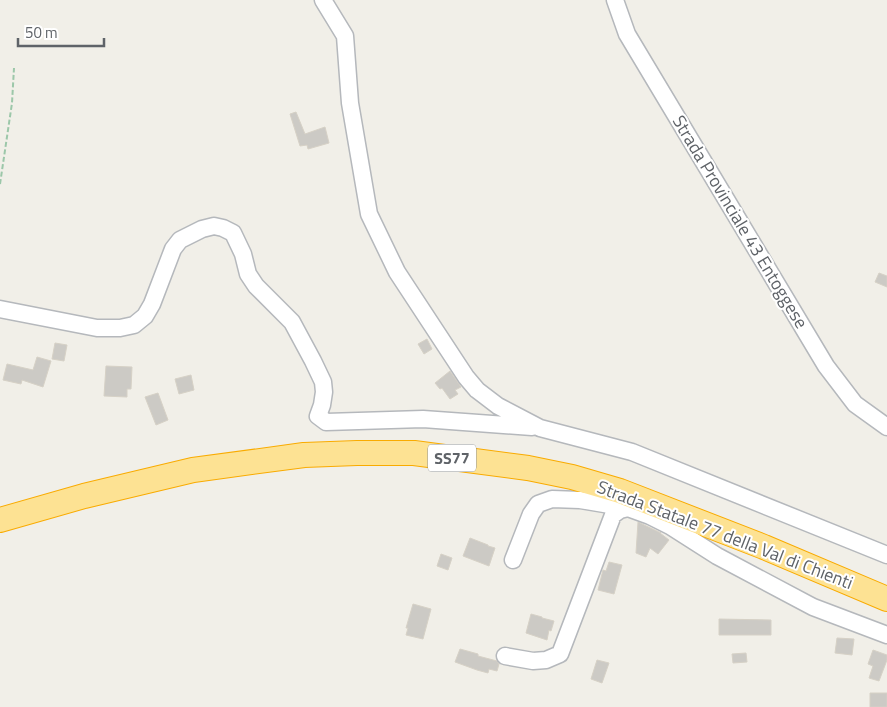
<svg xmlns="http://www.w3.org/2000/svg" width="887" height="707" font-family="'Titillium Web',sans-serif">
  <rect width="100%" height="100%" fill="#f1efe8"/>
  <!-- building -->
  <path fill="#cccac5" stroke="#d6d1c6" d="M 296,112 L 305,134 L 325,127 L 329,143 L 308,149 L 307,145 L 300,146 L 290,114 Z
    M 879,273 L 887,276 L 887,287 L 875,282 Z
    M 427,339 L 432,349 L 424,354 L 418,344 Z
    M 55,343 L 67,345 L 64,361 L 52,359 Z
    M 37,357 L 51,361 L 43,387 L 22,380 L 21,384 L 3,380 L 7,364 L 33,370 Z
    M 106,366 L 132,367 L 131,389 L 127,389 L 127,397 L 104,396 Z
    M 450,371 L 461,387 L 455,390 L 458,394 L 450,399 L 442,388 L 440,389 L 435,383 Z
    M 191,375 L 194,390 L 179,394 L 175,379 Z
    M 158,393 L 168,420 L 156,425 L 145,397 Z
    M 638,522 L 661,533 L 660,533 L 669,540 L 658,554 L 650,548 L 646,557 L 636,553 Z
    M 470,538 L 488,545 L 488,546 L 495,548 L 489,566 L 463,556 Z
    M 441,554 L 452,558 L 448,570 L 437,566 Z
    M 609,562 L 622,565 L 614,594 L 598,590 L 603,570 L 606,571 Z
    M 413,604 L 431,609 L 423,639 L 406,635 L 408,628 L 406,628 Z
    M 531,614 L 542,617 L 542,618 L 554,621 L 551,631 L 549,630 L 547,640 L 526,633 Z
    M 719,619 L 771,620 L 771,635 L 719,635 Z
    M 837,638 L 854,639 L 852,655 L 835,653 Z
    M 460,649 L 478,654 L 478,656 L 497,661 L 499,664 L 497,671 L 489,669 L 488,673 L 477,670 L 455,662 Z
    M 873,650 L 887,655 L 887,660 L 879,681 L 869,678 L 873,666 L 868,664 Z
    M 746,653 L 747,662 L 733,663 L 732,654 Z
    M 597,660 L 609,663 L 602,683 L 591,679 Z
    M 870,693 L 887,693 L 887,707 L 870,707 Z"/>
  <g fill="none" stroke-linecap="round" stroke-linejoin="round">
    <defs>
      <path id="minor" d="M 323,0 L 345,36 L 350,103 L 369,214 L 397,272 L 466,377 L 477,390 L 498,406 L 540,428 L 632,452 L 887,555
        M 615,0 L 627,34 L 826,366 L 855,404 L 887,427
        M 0,309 L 97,328 L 120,328 L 134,325 L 145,316 L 152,304 L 173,249 L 180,240 L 202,229 L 214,226 L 223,228 L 233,233 L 243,254 L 248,274 L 256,286 L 292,322 L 313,361 L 323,382 L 324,392 L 322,405 L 318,416 L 326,422 L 423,419 L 532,427
        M 513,560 L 531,514 L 538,504 L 552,499 L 580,500 L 610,505 L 620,510
        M 505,656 L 533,661 L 546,660 L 560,654 L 613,515 L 620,510 L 628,508 L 650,516 L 670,526 L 717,556 L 813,607 L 887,635"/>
      <path id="highway" d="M 0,520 L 84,496 L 193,470 L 304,455 L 357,453 L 414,453 L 528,468 L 572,477 L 620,491 L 764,547 L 887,599"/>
    </defs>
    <!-- minor casing -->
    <use href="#minor" stroke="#b5b8bc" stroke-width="19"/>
    <!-- highway casing -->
    <use href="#highway" stroke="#f9ab00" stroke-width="26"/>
    <!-- path -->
    <path stroke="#9cc7a9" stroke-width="2" stroke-dasharray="5 2.5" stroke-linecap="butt" d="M 0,184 L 12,103 L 14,68"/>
    <!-- minor -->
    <use href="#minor" stroke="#fff" stroke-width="16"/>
    <!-- highway -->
    <use href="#highway" stroke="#fde293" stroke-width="24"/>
  </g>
  <g text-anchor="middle" stroke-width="4" stroke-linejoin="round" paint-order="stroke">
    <!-- shield labels -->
    <rect fill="#fff" stroke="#8f9295" stroke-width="1" x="428" y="444.5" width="48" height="27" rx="4"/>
    <g font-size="16" font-weight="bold" fill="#5f6368">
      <text x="452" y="464">SS77</text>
    </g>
    <!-- street labels -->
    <g font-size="18" fill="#5f6368" stroke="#fff">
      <text transform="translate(740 222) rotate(59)" y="6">Strada Provinciale 43 Entoggese</text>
      <text transform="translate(725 535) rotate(21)" y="6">Strada Statale 77 della Val di Chienti</text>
    </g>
  </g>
  <!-- scale -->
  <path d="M18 38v8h86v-8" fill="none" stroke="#5f6368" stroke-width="2.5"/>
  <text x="25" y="38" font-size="15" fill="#5f6368" stroke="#ffffff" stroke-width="4" paint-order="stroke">50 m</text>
</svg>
